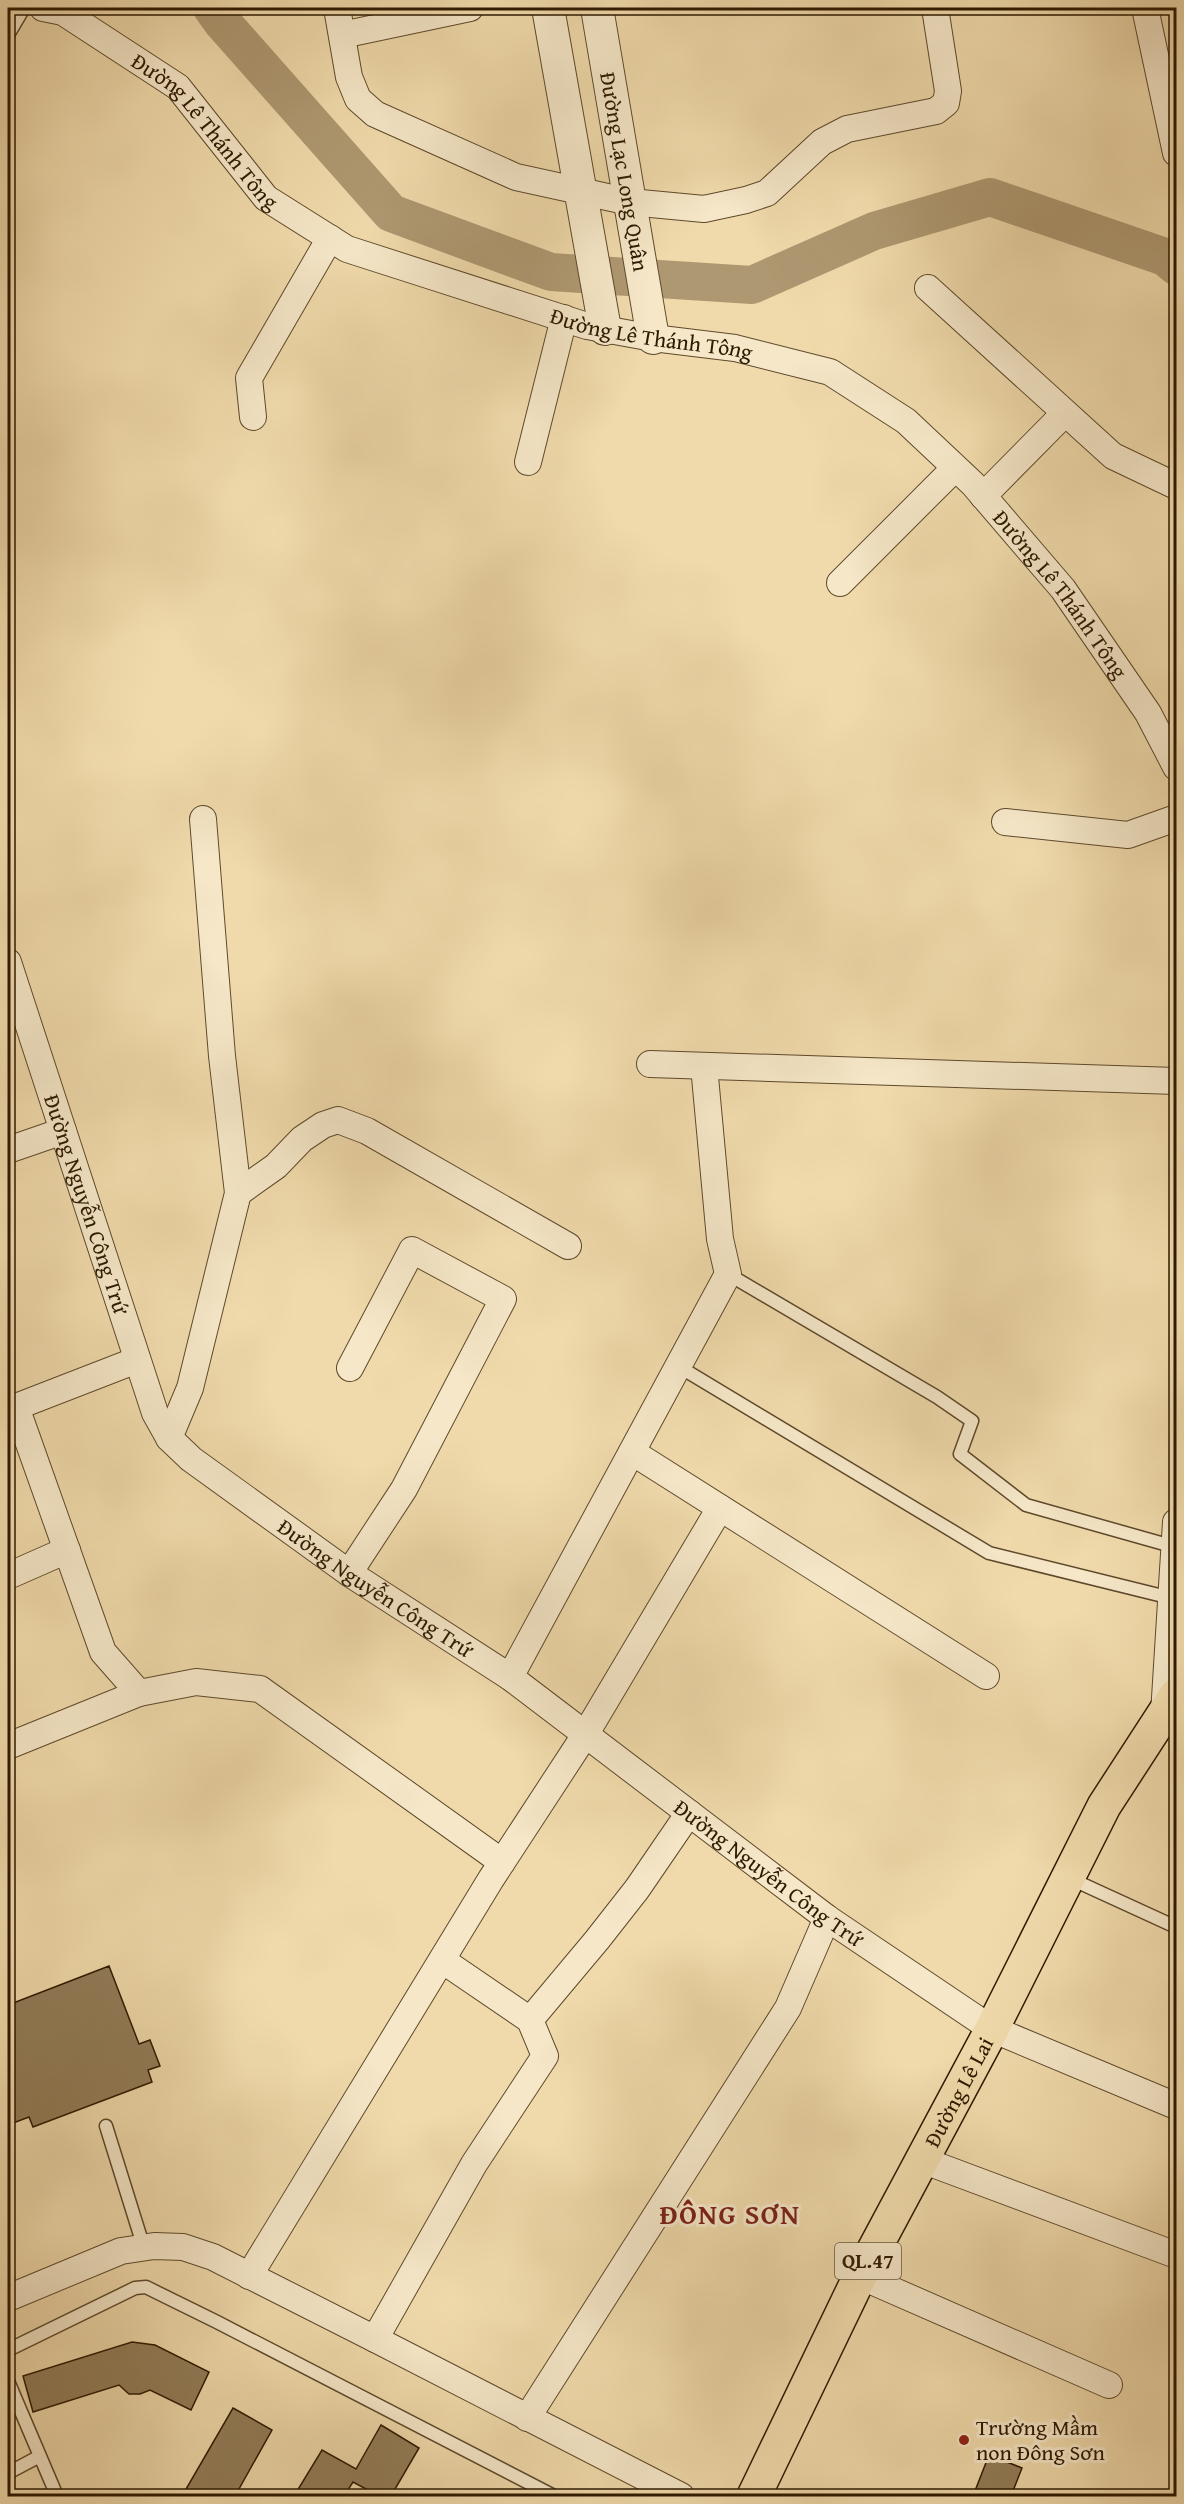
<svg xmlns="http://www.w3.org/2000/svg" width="1184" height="2504" font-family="'Gentium Book Plus',serif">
  <rect width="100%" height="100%" fill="#f0daab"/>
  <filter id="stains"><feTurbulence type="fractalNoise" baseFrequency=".00333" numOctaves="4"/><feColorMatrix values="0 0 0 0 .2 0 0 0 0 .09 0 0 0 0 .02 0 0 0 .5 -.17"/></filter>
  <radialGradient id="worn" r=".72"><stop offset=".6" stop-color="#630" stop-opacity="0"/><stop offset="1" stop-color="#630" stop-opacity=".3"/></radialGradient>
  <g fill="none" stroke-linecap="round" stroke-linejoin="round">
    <!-- river -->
    <path stroke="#ae9871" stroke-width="38" d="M 212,8 L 222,22 L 391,213 L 551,272 L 752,285 L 874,231 L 990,197 L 1165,257 L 1176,266"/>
  </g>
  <!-- building -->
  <path fill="#927d59" stroke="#2d1900" stroke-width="1.5" d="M 109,1966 L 139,2044 L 150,2040 L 160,2066 L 148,2070 L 152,2082 L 33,2127 L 29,2117 L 8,2125 L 8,2005 Z
    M 132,2342 L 155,2345 L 209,2372 L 191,2410 L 150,2390 L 140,2394 L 129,2394 L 119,2385 L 33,2412 L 23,2376 Z
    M 233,2408 L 272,2430 L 235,2496 L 182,2496 Z
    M 381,2425 L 419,2448 L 391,2496 L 379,2496 L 353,2482 L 344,2496 L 294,2496 L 322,2450 L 356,2469 Z
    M 989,2455 L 1022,2468 L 1011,2496 L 973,2496 Z"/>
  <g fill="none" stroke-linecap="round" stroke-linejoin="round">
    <defs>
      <path id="service" d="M 8,35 L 24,8
        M 728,1274 L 937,1397 L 972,1421 L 960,1454 L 1026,1505 L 1175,1547
        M 678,1366 L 989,1553 L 1171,1598
        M 1069,1878 L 1176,1927
        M 106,2126 L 144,2248
        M 8,2350 L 135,2288 L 146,2287 L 217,2322 L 554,2496
        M 8,2381 L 57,2496
        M 8,2473 L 40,2456"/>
      <g id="minor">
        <path id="s1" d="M 43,8 L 63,12 L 178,87 L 266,198 L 347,249 L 587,326 L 653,338 L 735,348 L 830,372 L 906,421 L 973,484 L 1063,589 L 1148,713 L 1176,767"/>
        <path d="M 337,8 L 349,77 L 358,99 L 375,114 L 516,177 L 630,202 L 704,209 L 746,200 L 767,193 L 822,142 L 847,129 L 936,111 L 946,103 L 948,91 L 935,8"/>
        <path d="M 1145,8 L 1176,153"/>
        <path d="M 342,35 L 470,8"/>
        <path d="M 928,288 L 1113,456 L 1176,486"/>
        <path d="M 253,417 L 249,378 L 330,238"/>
        <path d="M 528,462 L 564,318"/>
        <path d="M 983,496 L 1064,414"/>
        <path d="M 840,583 L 955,468"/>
        <path d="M 1005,822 L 1128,835 L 1176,818"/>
        <path id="s2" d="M 8,962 L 155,1413 L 169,1438 L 191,1459 L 349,1573 L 510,1677 L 827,1918 L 992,2029 L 1176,2106"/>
        <path d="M 650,1064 L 1176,1081"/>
        <path d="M 8,1150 L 63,1131"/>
        <path d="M 238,1193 L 276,1166 L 302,1139 L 323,1125 L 338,1120 L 367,1131 L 568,1246"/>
        <path d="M 16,1407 L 103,1652 L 139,1693 L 196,1682 L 260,1689 L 502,1862"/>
        <path d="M 8,1410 L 137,1360"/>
        <path d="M 169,1438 L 190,1388 L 238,1193 L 222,1056 L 203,819"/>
        <path d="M 632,1452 L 986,1676"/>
        <path d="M 349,1573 L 404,1489 L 503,1299 L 412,1250 L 350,1368"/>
        <path d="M 8,1576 L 67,1550"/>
        <path d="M 510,1677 L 728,1274 L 720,1239 L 704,1066"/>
        <path d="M 1164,1714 L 1176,1522"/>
        <path d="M 8,1746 L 139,1693"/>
        <path d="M 530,2020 L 597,1940 L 637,1889 L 689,1813"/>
        <path d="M 922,2160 L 1176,2255"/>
        <path d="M 249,2276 L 491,1879 L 585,1735 L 720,1508"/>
        <path d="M 860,2276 L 1109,2385"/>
        <path d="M 8,2298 L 121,2251 L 154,2246 L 183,2247 L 213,2257 L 375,2339 L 681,2496"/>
        <path d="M 375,2339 L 474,2164 L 545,2056 L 530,2020 L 442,1960"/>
        <path d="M 527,2418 L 788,2008 L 827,1918"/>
      </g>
      <g id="tertiary">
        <path d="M 548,8 L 605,329"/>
        <path id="s3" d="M 597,8 L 653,338"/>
      </g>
      <g id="trunk">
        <path id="s4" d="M 754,2496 L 860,2276 L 992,2029 L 1104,1806 L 1176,1695"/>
      </g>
    </defs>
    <!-- service casing -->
    <use href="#service" stroke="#5e492b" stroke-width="15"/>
    <!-- minor casing -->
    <use href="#minor" stroke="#5e492b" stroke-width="28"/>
    <!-- tertiary casing -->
    <use href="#tertiary" stroke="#5e492b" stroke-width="34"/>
    <!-- trunk casing -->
    <use href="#trunk" stroke="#2d1900" stroke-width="36"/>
    <!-- service -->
    <use href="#service" stroke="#f5e7c8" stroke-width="12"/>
    <!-- minor -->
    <use href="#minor" stroke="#f5e7c8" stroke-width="26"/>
    <!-- tertiary -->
    <use href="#tertiary" stroke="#f5e7c8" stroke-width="32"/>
    <!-- trunk -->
    <use href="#trunk" stroke="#f0daab" stroke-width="33"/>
  </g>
  <!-- markers -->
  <circle fill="#8f2418" stroke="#f5e7c8" stroke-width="2" cx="964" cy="2440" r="6"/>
  <g text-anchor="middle" stroke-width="6" stroke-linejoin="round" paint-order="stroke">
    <!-- shield labels -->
    <rect fill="#f5e7c8" stroke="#69573c" stroke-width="1.5" x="835" y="2243" width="66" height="36" rx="4.5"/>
    <g font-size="21" font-weight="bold" fill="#2d1900">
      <text x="868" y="2268">QL.47</text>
    </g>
    <!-- street labels -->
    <g font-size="22" fill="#2d1900" stroke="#f5e7c8">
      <text dy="8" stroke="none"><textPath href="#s1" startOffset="208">Đường Lê Thánh Tông</textPath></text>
      <text dy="8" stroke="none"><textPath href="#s3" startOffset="166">Đường Lạc Long Quân</textPath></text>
      <text dy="8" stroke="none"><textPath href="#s1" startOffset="712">Đường Lê Thánh Tông</textPath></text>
      <text dy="8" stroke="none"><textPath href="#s1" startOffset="1218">Đường Lê Thánh Tông</textPath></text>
      <text dy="8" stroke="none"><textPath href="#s2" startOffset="255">Đường Nguyễn Công Trứ</textPath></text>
      <text dy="8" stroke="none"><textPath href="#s2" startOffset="759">Đường Nguyễn Công Trứ</textPath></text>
      <text dy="8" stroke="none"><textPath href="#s2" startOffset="1245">Đường Nguyễn Công Trứ</textPath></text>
      <text dy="8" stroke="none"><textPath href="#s4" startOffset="453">Đường Lê Lai</textPath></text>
    </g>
    <!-- poi labels -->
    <g font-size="22" fill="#2d1900" stroke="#f5e7c8" text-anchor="start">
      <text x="976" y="2435">Trường Mầm<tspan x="976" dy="25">non Đông Sơn</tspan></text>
    </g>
    <!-- district labels -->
    <g font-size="28" font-weight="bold" letter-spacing="1.5" fill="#7a1f14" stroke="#f5e7c8">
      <text x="730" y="2224">ĐÔNG SƠN</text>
    </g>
  </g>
  <!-- margin -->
  <rect width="1184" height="2504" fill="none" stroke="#f0daab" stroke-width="30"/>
  <rect x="9" y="9" width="1166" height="2486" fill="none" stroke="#2d1900" stroke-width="3"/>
  <rect x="15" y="15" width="1154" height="2474" fill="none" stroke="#2d1900" stroke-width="1.5"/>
  <rect width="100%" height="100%" filter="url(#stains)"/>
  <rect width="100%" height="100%" fill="url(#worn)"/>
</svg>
